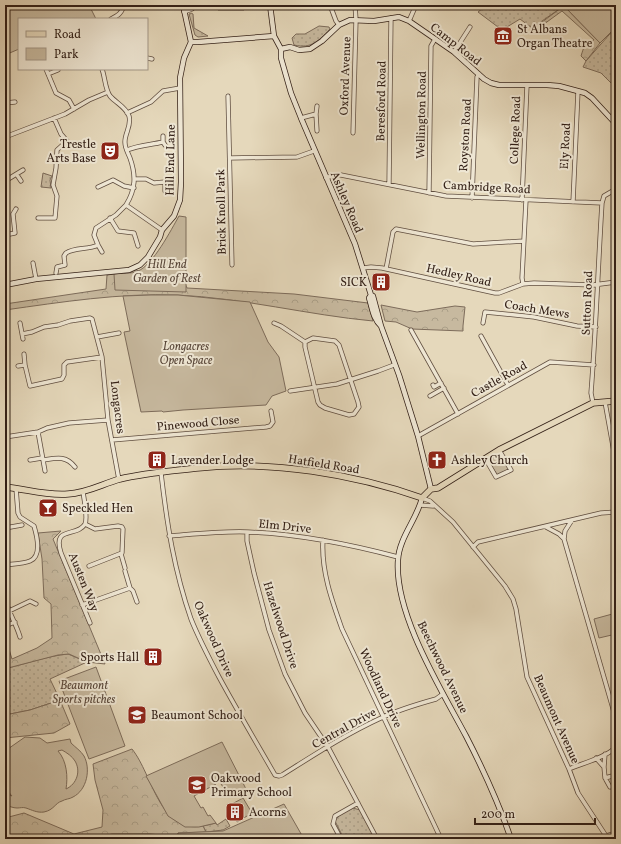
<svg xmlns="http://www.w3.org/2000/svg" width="621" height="844" font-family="Vollkorn,serif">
  <defs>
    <pattern id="grass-dots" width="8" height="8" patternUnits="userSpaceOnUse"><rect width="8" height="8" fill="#c7b99f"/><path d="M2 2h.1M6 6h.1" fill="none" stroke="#ab9f88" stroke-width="1.8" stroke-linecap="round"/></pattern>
    <pattern id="forest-crowns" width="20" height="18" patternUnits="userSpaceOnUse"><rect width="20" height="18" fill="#c7b99f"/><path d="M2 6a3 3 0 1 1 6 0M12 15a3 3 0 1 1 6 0" fill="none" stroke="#ab9f88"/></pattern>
  </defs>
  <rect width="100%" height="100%" fill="#e5d8bb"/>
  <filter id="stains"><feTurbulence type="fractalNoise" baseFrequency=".005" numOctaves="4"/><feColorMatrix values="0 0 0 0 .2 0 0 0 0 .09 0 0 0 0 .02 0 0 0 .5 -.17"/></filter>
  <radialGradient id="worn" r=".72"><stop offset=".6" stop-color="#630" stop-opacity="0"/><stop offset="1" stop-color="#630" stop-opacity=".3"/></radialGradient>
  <!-- grass -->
  <path fill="url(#grass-dots)" stroke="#7d6c5b" d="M 217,5 L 243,5 L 244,10 L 218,10 Z
    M 487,5 L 565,5 L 532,28 L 520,19 L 502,30 L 478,12 Z
    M 191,13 L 193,14 L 194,28 L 208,36 L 198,37 L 195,35 L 189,14 Z
    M 319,26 L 329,27 L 330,29 C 318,41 312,49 294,45 L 292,38 L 296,34 L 305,34 Z
    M 616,27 L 616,88 L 601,73 L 583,67 L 586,61 Z
    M 43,173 L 52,176 L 50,180 L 51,188 L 41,187 Z
    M 68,654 L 87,662 L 50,679 L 60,700 L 30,710 L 5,715 L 5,680 L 6,680 L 8,668 C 28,663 48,656 68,654 Z
    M 353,808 L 360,810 L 375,839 L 344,839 L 335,821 L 339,815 Z
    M 226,819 L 230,826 L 223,830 L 206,832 L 203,826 L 216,823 L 217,825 Z"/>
  <!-- forest -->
  <path fill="url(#forest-crowns)" stroke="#7d6c5b" d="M 565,5 L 571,5 L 566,8 L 600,43 L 586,61 L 581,56 C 584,47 584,43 594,40 L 562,11 L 540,27 L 538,25 Z
    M 136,270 L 158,278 L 184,281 L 187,288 L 294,294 L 368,303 L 373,321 C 308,315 243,298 177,295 C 119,293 62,302 5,310 L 5,304 L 106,289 L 107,275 L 129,272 Z
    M 381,305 L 417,312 L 455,306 L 465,307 L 463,326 L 463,331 L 412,329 L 396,322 L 385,321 Z
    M 61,531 L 53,539 L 105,664 L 87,662 L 69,654 L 58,655 L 8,668 L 6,680 L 5,680 L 5,646 L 8,646 L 12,659 L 37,648 L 52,638 L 51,604 L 44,598 L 42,559 L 38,533 Z
    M 60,700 L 70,724 L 54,733 L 5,738 L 5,715 L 30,710 Z
    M 132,749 C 153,775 159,834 203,826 L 206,832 L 178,833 L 178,839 L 171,839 L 171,836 L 150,834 L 112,834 L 88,839 L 5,839 L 5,818 L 24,813 L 74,834 L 102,827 L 103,810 L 95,780 L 93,764 Z"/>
  <!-- park -->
  <path fill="#c7b99f" stroke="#7d6c5b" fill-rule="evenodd" d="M 5,5 L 89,5 L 96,19 L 19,19 L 19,49 L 5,55 Z
    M 571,5 L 616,5 L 616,27 L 600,43 L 566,8 Z
    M 179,216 L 186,217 L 186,292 L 115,290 L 114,274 C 122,273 131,274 138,271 C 153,265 171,230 179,216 Z
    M 151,295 L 178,295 L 250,302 L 268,342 L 279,357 L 286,391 L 272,396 L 266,405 L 183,410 L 163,412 L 162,411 L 141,412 L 124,332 L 130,331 L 123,296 Z
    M 500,451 L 510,470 L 498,476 L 487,459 Z
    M 616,613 L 616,634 L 599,638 L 594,619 Z
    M 96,667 L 125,746 L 89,759 L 59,681 Z
    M 25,737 L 40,738 L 47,743 L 70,739 L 71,743 C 75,747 81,751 84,756 C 91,769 87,790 73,797 C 70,799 65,799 62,801 C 55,803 54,810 44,812 C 37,813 32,810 26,808 C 23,807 20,808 17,808 C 13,808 9,806 5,805 L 5,793 L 12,796 C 1,785 5,765 5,751 ZM 62,750 C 67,753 72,756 75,761 C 81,771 77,784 66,789 C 68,777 67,761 58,751 Z
    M 222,742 L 246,789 C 240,793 233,789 227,793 L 219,781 L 216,784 L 194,796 L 201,808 L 203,807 L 208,816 L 210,815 L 216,823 L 199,827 L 185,827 L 168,816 L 146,776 Z
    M 243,798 L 252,813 L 237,822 L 235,818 L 241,815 L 236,805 L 233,807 L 232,804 Z
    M 284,804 L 304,839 L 178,839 L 178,833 L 223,831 Z"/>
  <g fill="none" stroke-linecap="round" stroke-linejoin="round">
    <defs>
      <path id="street" d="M 330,5 L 336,21 L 339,25
        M 184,12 L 192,9 L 195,5
        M 111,19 C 117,16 123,13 123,5
        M 409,21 L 416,5
        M 454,52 L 470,27
        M 147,58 L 152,59
        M 46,69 L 56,93 L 69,100 L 74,109
        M 102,69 C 105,77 105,89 110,96 C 116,103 126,107 129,116 C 132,126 124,134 125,143 C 125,148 128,153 130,158 C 136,175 136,189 126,205 L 162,230
        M 48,74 L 58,70
        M 228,96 L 232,265
        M 5,103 L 15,102
        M 127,113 L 151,102 L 163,91 L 180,88
        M 316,114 L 317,131
        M 301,118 L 316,114 L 317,106
        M 353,133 L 356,20 L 355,5
        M 163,136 L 163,142 L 165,145
        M 5,137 L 65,114 L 89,100 L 108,92
        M 127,150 C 139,145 150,145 163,142
        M 230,158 L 297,157 L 314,151
        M 17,175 L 21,181
        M 326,178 L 334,175 L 341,175 L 446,196 L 602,203
        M 135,179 L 146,179 L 154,183 L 165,182 L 165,191
        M 5,181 L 23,170
        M 389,184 L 391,18
        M 98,187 L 113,180 L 124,186 L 134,188
        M 429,193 L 431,46 L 435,39
        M 472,198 L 477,77 L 479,74
        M 522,200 L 527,85
        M 573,202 L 578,91
        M 38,218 L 55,218 L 57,196 L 53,185 L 56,168 L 57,150 L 67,141 L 61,134 L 54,118
        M 110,218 L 118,231 L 134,233 L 138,246
        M 5,235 L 15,233 L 13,214 L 16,209
        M 98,245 L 102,252
        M 33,263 L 36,279
        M 363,268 L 371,267 L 382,268 L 495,293 L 499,293 L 523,284 L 534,283 L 593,285 L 616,282
        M 386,269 L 393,232 L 396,229 L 473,244 L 524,241
        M 56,273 L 57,267 L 65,265 L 64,256 L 66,253 C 75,247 88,250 98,245 L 94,235 L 96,228 L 116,215 L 126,205
        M 523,284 L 522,278 L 526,200
        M 20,323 L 23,339
        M 274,323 L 281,326 L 305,342
        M 483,323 L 485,312 L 534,317 L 577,326 L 596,327
        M 411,330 L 458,414
        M 22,334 L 32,332 L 44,327 L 58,325 L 70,321 L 90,318 L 92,319 L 102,357 L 108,420 L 119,480
        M 481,336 L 508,385
        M 97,337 L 119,333
        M 313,338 L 335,341 L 339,345 L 358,402 L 359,407 L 354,414 L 349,415 L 325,408 L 320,405 L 318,402 L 305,347 L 305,342 Z
        M 24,354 L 25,365
        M 18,366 L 25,365 L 30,386 L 62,379 L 64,375 L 64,365 L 67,362 L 102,357
        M 433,385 L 434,387 L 441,383
        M 290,391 L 337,384 L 378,371 L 394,365
        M 430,396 L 444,388
        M 605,402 L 616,463
        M 593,403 L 591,393 C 596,330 598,267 602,203 L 604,196 L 616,189
        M 38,432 L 45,471
        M 418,436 L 550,362 L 594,365
        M 5,437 L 38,432 L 47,428 L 69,423 L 108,420
        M 112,440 L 266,427 L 270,426 L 273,422 L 271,411
        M 485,458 L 496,477 L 511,470 L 499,450
        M 30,460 L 42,458
        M 43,460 C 56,458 66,455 75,467
        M 161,473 C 167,524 174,570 191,619 C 199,639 209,658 219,677 C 237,710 256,742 275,775 L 279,776 L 282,775 C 314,755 346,734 381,718 C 398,710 418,704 436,699 L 443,694
        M 83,492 C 84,499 88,518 85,524 C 77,538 52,525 61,553 L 90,623
        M 422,498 L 430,501 L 453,522 L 505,586 L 513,599 L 516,609 L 527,677 L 569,769 L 578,793 L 608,839
        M 420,505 L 433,506
        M 572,520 L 565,531 L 564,539 L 616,719
        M 85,524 L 95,529 L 118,526 L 122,527 L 123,529 L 122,553 L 89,566
        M 546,527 L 559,534 L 564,539
        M 5,528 L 22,525
        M 247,532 L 247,541 L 254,573 L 269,630 L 285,674 L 305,713 L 328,747 L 377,839
        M 169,536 C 195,534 222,531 248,532 C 299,534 349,544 398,557
        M 323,540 C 321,571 332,601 342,629 L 441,839
        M 473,547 L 478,542 L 601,513 L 616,512
        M 121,554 L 125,568
        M 5,565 C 13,564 23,564 30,561 C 42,556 37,536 34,526 L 20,517 L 18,513 L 16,488
        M 125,571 L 130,588
        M 5,598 C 8,612 16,623 20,637
        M 82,605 L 130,588 L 133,591 L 137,602
        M 9,611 L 30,601 L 36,604
        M 5,626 L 15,622
        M 596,758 L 604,767 L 605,778 L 610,787
        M 604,767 L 605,754
        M 569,769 C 580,764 611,756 616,746
        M 605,778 L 616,775
        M 606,836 L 616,833
        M 341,839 L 333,824 L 335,816 L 358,803"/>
      <path id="secondary" d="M 270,5 L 274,36 L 281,49 L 281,58 L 291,93 L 301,118 L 355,244 L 371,295 L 373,296 L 381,326 L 399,375 L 418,436 L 431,489
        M 191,42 L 198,42 L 274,36
        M 281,49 L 290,47 L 299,50 L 310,49 L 322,41 L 339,25 L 350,20 L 374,21 L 399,17 L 409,21 L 454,52 L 484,79 L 491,83 L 499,85 L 547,85 L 559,86 L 585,93 L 592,98 L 616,124
        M 5,285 L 36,279 L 129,270 L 140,265 L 148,257 L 160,237 L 162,230 L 174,216 L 180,200 L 181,182 L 180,78 L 184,58 L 191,42 L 183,5
        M 371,295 L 369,298 C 372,307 373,319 381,326
        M 422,498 C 417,519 399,538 398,560 C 394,614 441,689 466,736 C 483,769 499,804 511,839"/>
      <path id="primary" d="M 5,487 C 26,489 47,496 68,494 C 87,493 102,484 120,479 C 145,473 172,471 198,468 C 270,460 354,474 422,498 L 431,489 L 438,488 L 499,450 L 593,403 L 616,401"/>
    </defs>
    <!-- street casing -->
    <use href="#street" stroke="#604e40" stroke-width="5"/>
    <!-- secondary casing -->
    <use href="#secondary" stroke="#332017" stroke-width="6"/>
    <!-- primary casing -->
    <use href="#primary" stroke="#332017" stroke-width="7"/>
    <!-- street -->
    <use href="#street" stroke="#eee6d3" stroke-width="3.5"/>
    <!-- secondary -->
    <use href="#secondary" stroke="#eee6d3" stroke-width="4.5"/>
    <!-- primary -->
    <use href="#primary" stroke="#e5d8bb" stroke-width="5.5"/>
  </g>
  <!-- icons -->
  <defs>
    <symbol id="museum-square" viewBox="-11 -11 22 22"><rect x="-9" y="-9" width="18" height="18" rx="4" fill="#8f2418" stroke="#eee6d3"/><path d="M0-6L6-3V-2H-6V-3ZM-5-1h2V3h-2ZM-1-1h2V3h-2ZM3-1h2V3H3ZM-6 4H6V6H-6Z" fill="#fff"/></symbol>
    <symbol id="theatre-square" viewBox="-11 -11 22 22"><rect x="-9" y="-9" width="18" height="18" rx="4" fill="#8f2418" stroke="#eee6d3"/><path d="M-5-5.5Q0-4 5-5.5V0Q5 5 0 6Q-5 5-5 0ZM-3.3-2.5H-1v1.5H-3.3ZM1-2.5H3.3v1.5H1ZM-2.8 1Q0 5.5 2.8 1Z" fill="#fff"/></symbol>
    <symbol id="building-square" viewBox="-11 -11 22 22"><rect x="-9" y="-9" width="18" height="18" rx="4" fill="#8f2418" stroke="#eee6d3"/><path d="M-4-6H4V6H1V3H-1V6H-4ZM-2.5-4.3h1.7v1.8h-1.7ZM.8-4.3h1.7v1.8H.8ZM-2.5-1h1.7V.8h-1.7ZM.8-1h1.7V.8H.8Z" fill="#fff"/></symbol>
    <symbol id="church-square" viewBox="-11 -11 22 22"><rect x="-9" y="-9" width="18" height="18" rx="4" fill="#8f2418" stroke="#eee6d3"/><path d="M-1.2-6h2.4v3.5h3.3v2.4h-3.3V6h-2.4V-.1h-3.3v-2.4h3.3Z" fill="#fff"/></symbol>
    <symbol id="bar-square" viewBox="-11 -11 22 22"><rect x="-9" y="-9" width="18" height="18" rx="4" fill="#8f2418" stroke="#eee6d3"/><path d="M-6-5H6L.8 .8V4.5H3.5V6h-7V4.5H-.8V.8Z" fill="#fff"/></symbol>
    <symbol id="school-square" viewBox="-11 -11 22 22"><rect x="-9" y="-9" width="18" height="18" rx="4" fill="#8f2418" stroke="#eee6d3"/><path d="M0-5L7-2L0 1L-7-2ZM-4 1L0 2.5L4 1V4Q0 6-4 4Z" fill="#fff"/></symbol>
  </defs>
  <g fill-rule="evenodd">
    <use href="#museum-square" x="492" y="25" width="22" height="22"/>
    <use href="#theatre-square" x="99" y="140" width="22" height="22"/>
    <use href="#building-square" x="370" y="271" width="22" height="22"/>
    <use href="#building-square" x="146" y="449" width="22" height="22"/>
    <use href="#church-square" x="426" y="449" width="22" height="22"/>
    <use href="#bar-square" x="37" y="497" width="22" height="22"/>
    <use href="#building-square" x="142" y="646" width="22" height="22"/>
    <use href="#school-square" x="126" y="704" width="22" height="22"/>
    <use href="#school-square" x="186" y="774" width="22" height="22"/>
    <use href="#building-square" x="224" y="801" width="22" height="22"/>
  </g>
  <g text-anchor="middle" stroke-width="4" stroke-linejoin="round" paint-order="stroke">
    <!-- poi labels -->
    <g font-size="12" fill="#332017" stroke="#eee6d3" text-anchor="start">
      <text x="517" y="33">St Albans<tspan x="517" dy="14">Organ Theatre</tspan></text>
      <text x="96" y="148" text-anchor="end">Trestle<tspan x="96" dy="14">Arts Base</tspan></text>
      <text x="367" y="286" text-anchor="end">SICK</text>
      <text x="171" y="464">Lavender Lodge</text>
      <text x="451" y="464">Ashley Church</text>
      <text x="62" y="512">Speckled Hen</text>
      <text x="139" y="661" text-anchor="end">Sports Hall</text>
      <text x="151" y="719">Beaumont School</text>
      <text x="211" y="782">Oakwood<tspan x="211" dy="14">Primary School</tspan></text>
      <text x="249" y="816">Acorns</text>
    </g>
    <!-- street labels -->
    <g font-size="12" fill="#332017" stroke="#eee6d3">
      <text transform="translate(456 44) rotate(38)" y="4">Camp Road</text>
      <text transform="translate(345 76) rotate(-88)" y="4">Oxford Avenue</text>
      <text transform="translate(381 101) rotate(-89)" y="4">Beresford Road</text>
      <text transform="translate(421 115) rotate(-89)" y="4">Wellington Road</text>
      <text transform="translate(515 130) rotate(-88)" y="4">College Road</text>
      <text transform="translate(465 135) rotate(-87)" y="4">Royston Road</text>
      <text transform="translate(565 146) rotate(-87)" y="4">Ely Road</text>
      <text transform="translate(170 160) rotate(-89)" y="4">Hill End Lane</text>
      <text transform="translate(487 187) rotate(3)" y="4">Cambridge Road</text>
      <text transform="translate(347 202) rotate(67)" y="4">Ashley Road</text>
      <text transform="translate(221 212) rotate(-91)" y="4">Brick Knoll Park</text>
      <text transform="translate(459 275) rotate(13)" y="4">Hedley Road</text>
      <text transform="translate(587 303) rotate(-88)" y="4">Sutton Road</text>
      <text transform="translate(537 309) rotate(9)" y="4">Coach Mews</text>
      <text transform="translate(499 379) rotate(-29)" y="4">Castle Road</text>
      <text transform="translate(118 407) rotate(83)" y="4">Longacres</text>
      <text transform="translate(198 423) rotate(-5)" y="4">Pinewood Close</text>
      <text transform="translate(324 464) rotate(9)" y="4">Hatfield Road</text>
      <text transform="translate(285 526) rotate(6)" y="4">Elm Drive</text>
      <text transform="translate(84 582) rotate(68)" y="4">Austen Way</text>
      <text transform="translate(281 625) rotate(72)" y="4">Hazelwood Drive</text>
      <text transform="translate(214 639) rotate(66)" y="4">Oakwood Drive</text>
      <text transform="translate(443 667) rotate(64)" y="4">Beechwood Avenue</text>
      <text transform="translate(381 688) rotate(65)" y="4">Woodland Drive</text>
      <text transform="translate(557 719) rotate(66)" y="4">Beaumont Avenue</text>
      <text transform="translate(344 728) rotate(-29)" y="4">Central Drive</text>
    </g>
    <!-- park labels -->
    <g font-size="12" font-style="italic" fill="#584639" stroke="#eee6d3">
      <text x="167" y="268">Hill End<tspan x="167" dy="14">Garden of Rest</tspan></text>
      <text x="186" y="350">Longacres<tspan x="186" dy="14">Open Space</tspan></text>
      <text x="84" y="689">Beaumont<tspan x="84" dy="14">Sports pitches</tspan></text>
    </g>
  </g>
  <!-- margin -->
  <rect width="621" height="844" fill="none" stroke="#e5d8bb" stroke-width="20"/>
  <rect x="6" y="6" width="609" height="832" fill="none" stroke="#332017" stroke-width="2"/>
  <rect x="10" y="10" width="601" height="824" fill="none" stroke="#332017"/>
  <!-- legend -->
  <rect x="18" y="18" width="130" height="52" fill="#eee6d3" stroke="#a39788"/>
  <rect x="26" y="31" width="20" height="6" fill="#e5d8bb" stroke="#a39788"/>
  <text x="54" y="38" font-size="12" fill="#332017">Road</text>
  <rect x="26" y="48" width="20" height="12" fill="#c7b99f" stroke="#a39788"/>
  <text x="54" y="58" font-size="12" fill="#332017">Park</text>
  <!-- scale -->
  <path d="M475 818v6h120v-6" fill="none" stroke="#332017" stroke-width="2"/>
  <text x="481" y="818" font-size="12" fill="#332017" stroke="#eee6d3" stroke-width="3" paint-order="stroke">200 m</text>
  <rect width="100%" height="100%" filter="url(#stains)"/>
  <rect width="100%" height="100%" fill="url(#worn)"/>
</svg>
